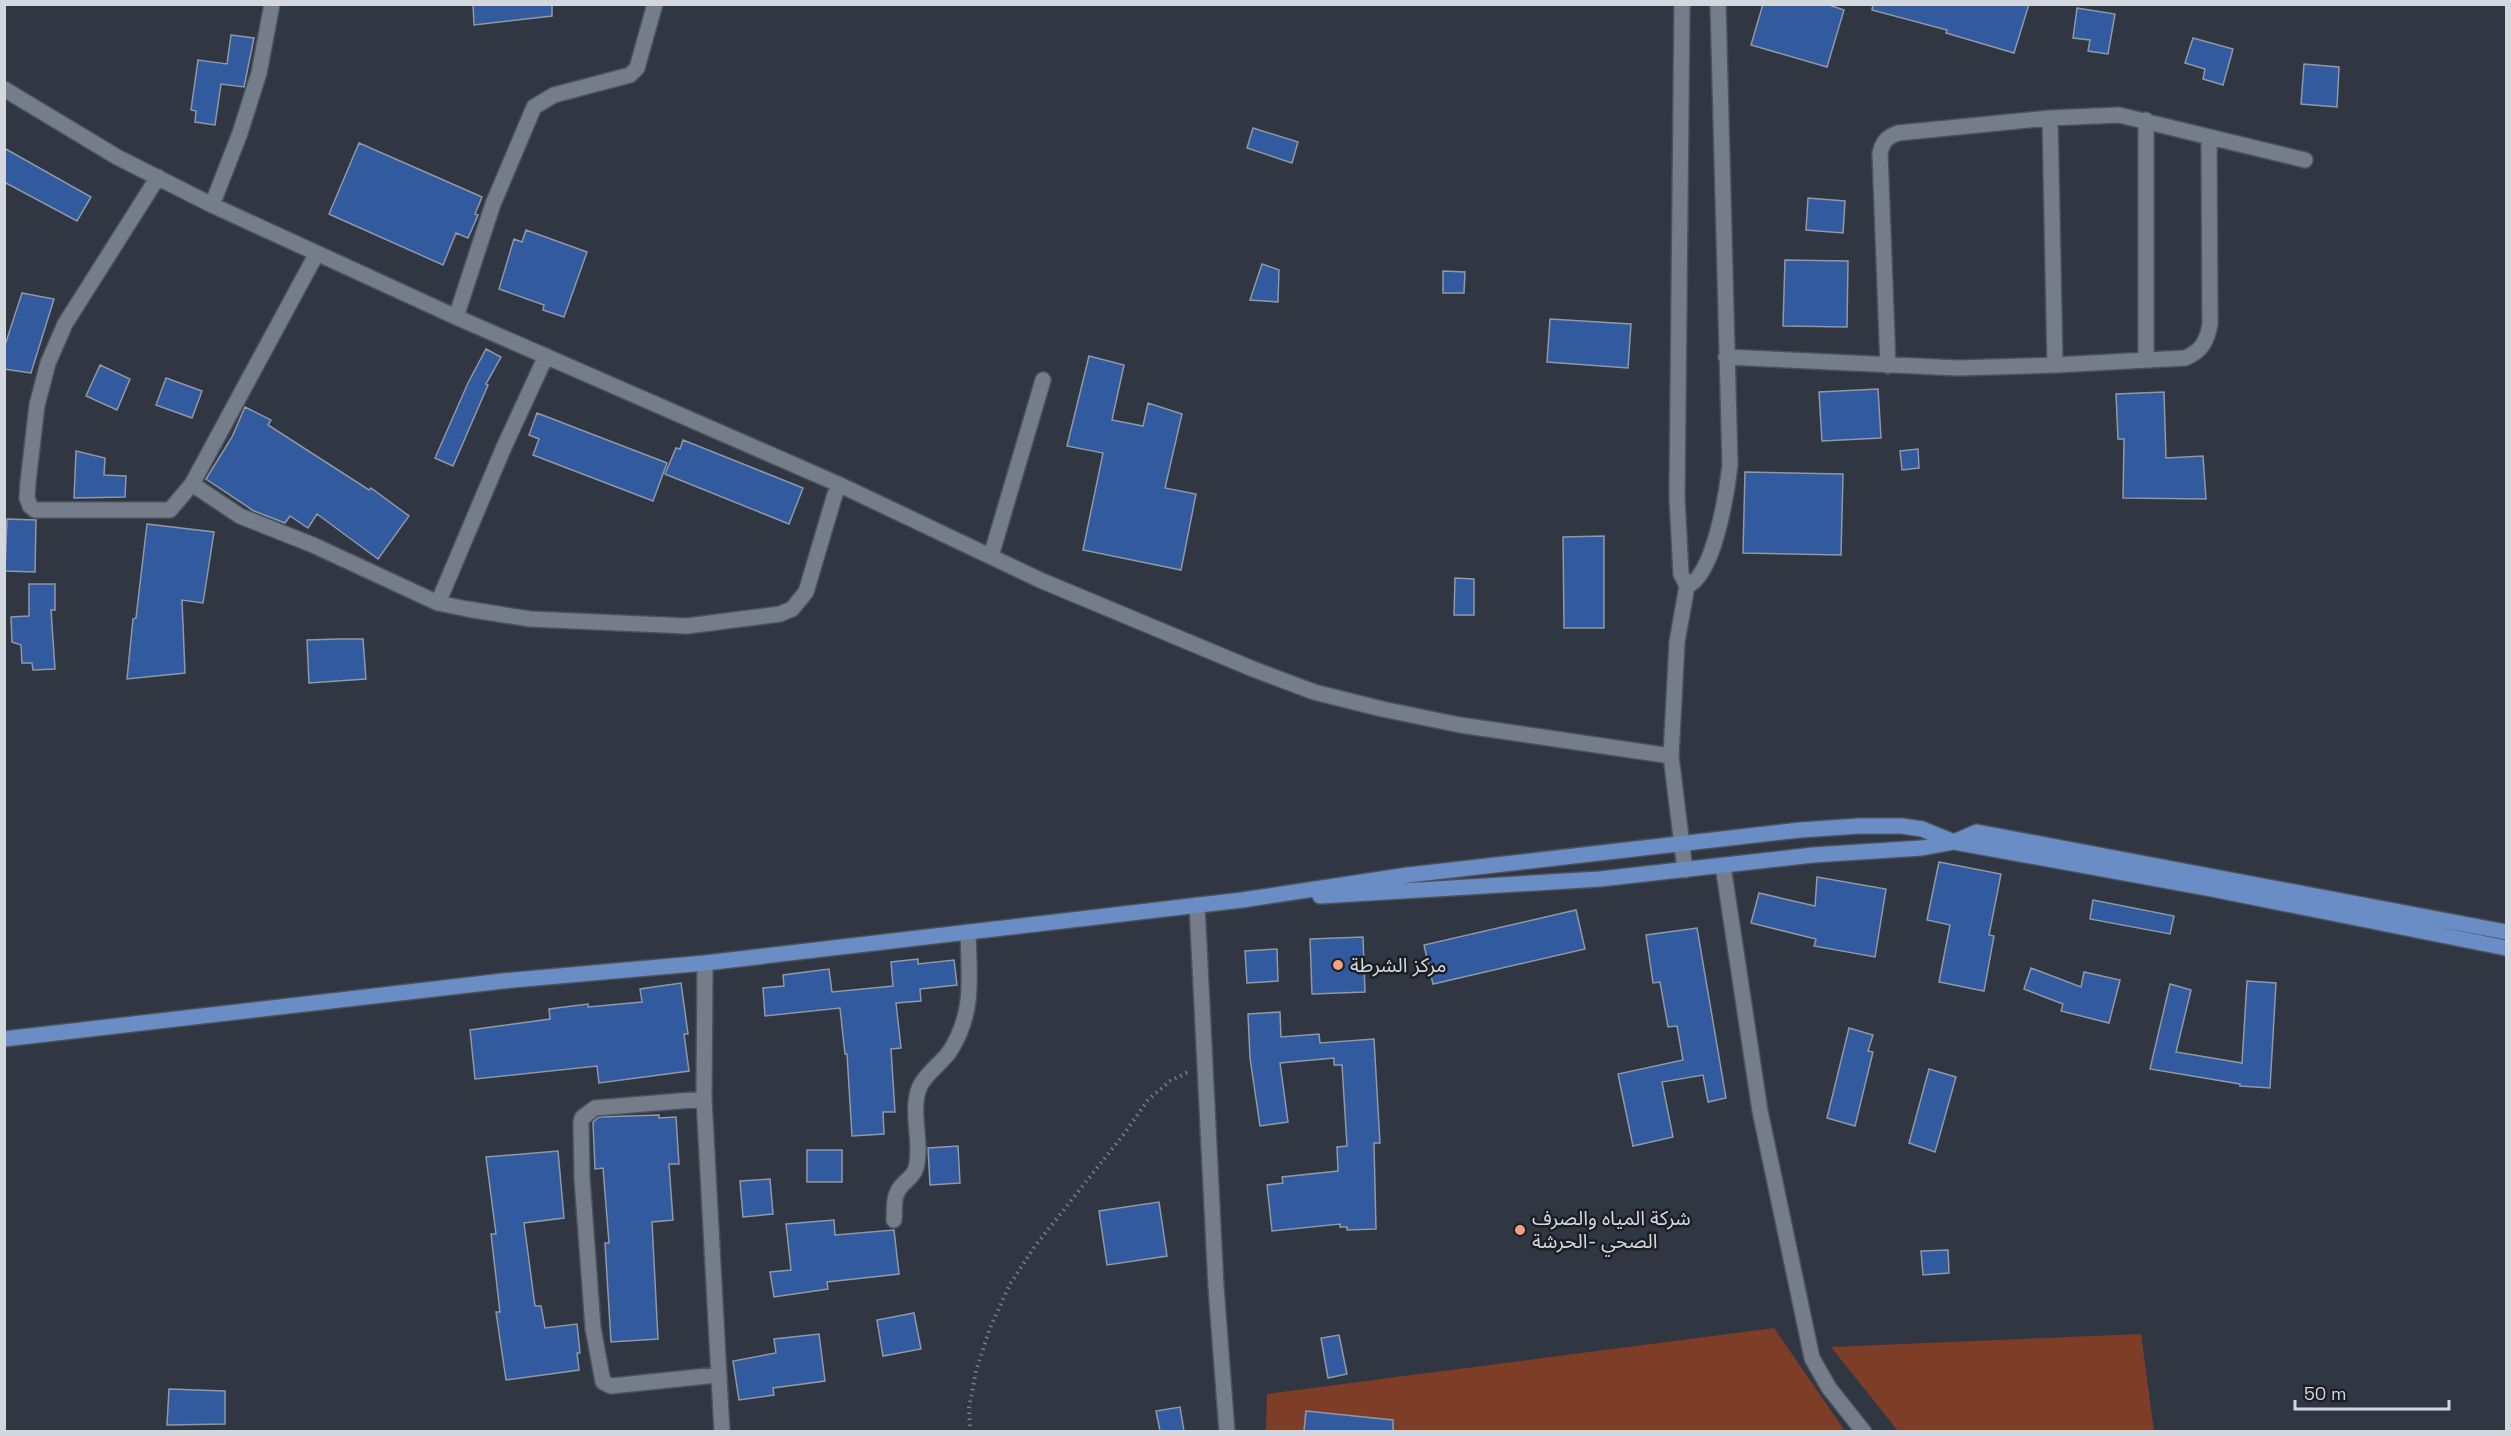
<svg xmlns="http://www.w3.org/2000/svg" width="2511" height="1436" font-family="'Space Grotesk','Noto Sans Arabic',sans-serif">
  <rect width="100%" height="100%" fill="#303642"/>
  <!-- green -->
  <path fill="#7e3d27" d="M 1774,1328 L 1845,1431 L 1266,1432 L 1267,1394 Z
    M 2141,1334 L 2154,1431 L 1898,1431 L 1831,1347 Z"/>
  <!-- building -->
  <path fill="#315a9f" stroke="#9098a6" stroke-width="1.5" d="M 473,4 L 552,4 L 552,16 L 474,25 Z
    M 1763,4 L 1826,4 L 1844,10 L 1827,67 L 1751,45 Z
    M 1873,4 L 2029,4 L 2014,53 L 1946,33 L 1947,30 L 1872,10 Z
    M 2077,8 L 2115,14 L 2108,54 L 2088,51 L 2090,40 L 2073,38 Z
    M 231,35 L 254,38 L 244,87 L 221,84 L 215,125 L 195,122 L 196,111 L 191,110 L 198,60 L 227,64 Z
    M 2193,38 L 2233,49 L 2223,85 L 2203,79 L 2205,69 L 2185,63 Z
    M 2304,64 L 2339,67 L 2337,107 L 2301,104 Z
    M 1253,128 L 1298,142 L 1292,163 L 1247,148 Z
    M 359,143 L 482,197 L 475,214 L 478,215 L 468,238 L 456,233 L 443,265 L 329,214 Z
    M 4,148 L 91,197 L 77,221 L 4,182 Z
    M 1808,198 L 1845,201 L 1843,233 L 1806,230 Z
    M 526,230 L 587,252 L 564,317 L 543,310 L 544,305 L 499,289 L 514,239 L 522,242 Z
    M 1785,260 L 1848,261 L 1847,327 L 1783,326 Z
    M 1262,264 L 1279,270 L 1278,302 L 1250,300 Z
    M 1443,271 L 1465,272 L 1464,293 L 1443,293 Z
    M 22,293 L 54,299 L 31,373 L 4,369 L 4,348 Z
    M 1550,319 L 1631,324 L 1628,368 L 1547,362 Z
    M 486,349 L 501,357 L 486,384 L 488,385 L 453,466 L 435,458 L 468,383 Z
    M 1089,356 L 1124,365 L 1112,420 L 1143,426 L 1148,403 L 1182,414 L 1165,488 L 1196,494 L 1181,570 L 1083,550 L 1103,453 L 1067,446 Z
    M 100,365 L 130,379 L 117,410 L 86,396 Z
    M 166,378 L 202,391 L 192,418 L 156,405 Z
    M 1878,389 L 1881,438 L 1822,441 L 1819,392 Z
    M 2164,392 L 2166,458 L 2203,456 L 2206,499 L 2123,498 L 2124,439 L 2118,439 L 2116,394 Z
    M 245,407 L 271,420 L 268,425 L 369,490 L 371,488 L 409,516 L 378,559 L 317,514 L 308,528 L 290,516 L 285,523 L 254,511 L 206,479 L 232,437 Z
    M 537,413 L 667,463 L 653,501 L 533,455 L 539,439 L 529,435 Z
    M 683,440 L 803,488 L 789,524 L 665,474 L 676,448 L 680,449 Z
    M 1918,449 L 1919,468 L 1902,470 L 1900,451 Z
    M 76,451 L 105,458 L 104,475 L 126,476 L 125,497 L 74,498 Z
    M 1745,472 L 1843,474 L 1841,555 L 1743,553 Z
    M 7,519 L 36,520 L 35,572 L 5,571 Z
    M 147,524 L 214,532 L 203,603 L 182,600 L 185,673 L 127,679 L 133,619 L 136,618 Z
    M 1604,536 L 1604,628 L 1564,628 L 1563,537 Z
    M 1455,578 L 1474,579 L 1474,615 L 1454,615 Z
    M 29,584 L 55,584 L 55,610 L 51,610 L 55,669 L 33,670 L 32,663 L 22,663 L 21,645 L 12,642 L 11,617 L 29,616 Z
    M 338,639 L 363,639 L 366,679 L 309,683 L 307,640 Z
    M 1939,862 L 2001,874 L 1989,935 L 1994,936 L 1984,991 L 1939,982 L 1950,925 L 1927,920 Z
    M 1817,877 L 1886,889 L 1875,957 L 1814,946 L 1816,939 L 1751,923 L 1759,893 L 1815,906 Z
    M 2093,900 L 2174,916 L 2170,934 L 2090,919 Z
    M 1576,910 L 1585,949 L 1433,984 L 1424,945 Z
    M 1697,928 L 1726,1098 L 1708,1102 L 1703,1075 L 1662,1082 L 1673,1137 L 1633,1146 L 1618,1074 L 1683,1060 L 1677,1026 L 1668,1027 L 1660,982 L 1653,983 L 1646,935 Z
    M 1363,937 L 1365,992 L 1312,994 L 1310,939 Z
    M 1277,949 L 1278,981 L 1247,983 L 1245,951 Z
    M 918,959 L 918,964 L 954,960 L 957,985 L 920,989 L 921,1001 L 896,1003 L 901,1048 L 891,1049 L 895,1112 L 883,1112 L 884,1134 L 852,1136 L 847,1054 L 845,1054 L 840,1008 L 765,1016 L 763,988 L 784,986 L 783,975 L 829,969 L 832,992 L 893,986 L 891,962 Z
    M 2031,968 L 2081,987 L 2084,972 L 2120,980 L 2109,1023 L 2061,1011 L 2063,1004 L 2024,989 Z
    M 2247,981 L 2276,983 L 2270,1088 L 2240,1086 L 2240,1084 L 2150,1069 L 2170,984 L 2191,990 L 2176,1052 L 2242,1063 Z
    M 681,983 L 688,1034 L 684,1034 L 689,1071 L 599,1083 L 597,1066 L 475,1079 L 470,1030 L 550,1019 L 549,1009 L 588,1004 L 588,1007 L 642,1002 L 640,989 Z
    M 1280,1012 L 1281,1037 L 1319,1034 L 1320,1043 L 1374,1039 L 1380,1143 L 1374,1143 L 1376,1229 L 1347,1230 L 1347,1227 L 1340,1227 L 1340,1224 L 1272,1231 L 1267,1185 L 1283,1183 L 1282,1177 L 1338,1171 L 1337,1147 L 1347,1146 L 1342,1065 L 1334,1065 L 1334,1058 L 1280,1063 L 1288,1122 L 1260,1126 L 1250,1058 L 1248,1014 Z
    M 1849,1028 L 1873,1035 L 1868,1051 L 1873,1052 L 1855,1126 L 1827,1118 Z
    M 1929,1069 L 1956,1077 L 1935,1152 L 1909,1143 Z
    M 659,1115 L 659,1118 L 676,1117 L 679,1164 L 669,1164 L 673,1220 L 652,1222 L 658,1339 L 611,1342 L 605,1243 L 609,1243 L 603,1168 L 595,1169 L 593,1122 L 599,1117 Z
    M 958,1146 L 960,1183 L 930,1185 L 928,1148 Z
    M 807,1150 L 842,1150 L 842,1182 L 807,1182 Z
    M 558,1151 L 564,1218 L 524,1223 L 535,1306 L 541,1306 L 545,1328 L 577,1324 L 580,1353 L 577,1353 L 579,1370 L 506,1380 L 496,1312 L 500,1312 L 491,1234 L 496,1234 L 486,1157 Z
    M 770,1179 L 773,1214 L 743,1217 L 740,1181 Z
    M 1159,1202 L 1167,1256 L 1107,1265 L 1099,1211 Z
    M 834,1220 L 835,1235 L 894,1230 L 899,1274 L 827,1282 L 828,1289 L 774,1297 L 770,1272 L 791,1270 L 786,1224 Z
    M 1948,1250 L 1949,1273 L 1923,1275 L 1921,1251 Z
    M 914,1313 L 921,1349 L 883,1356 L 877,1320 Z
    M 819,1334 L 825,1381 L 773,1388 L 774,1395 L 739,1400 L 733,1361 L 776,1353 L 774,1339 Z
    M 1339,1335 L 1347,1374 L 1328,1378 L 1321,1338 Z
    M 169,1389 L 225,1391 L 225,1424 L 167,1425 Z
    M 1180,1407 L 1184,1431 L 1160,1431 L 1156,1411 Z
    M 1306,1411 L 1393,1420 L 1393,1431 L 1304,1431 Z"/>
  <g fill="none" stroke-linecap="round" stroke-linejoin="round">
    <defs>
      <path id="minor" d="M 1682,4 L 1677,498 L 1681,574 L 1687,586 L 1677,642 L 1671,756 L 1685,870
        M 4,89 L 117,157 L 212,205 L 456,317 L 838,484 L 1040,580 L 1253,669 L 1314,692 L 1382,709 L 1460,725 L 1671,756
        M 2050,118 L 2055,365
        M 2146,120 L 2146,359
        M 158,177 L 65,324 L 48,363 L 37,405 L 28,482 L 27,498 L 30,506 L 35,510 L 170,510 L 192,484 L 240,516 L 313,545 L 438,603 L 467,609 L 530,619 L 687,626 L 780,614 L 792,609 L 806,592 L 838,484
        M 212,205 L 240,133 L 259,73 L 272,4
        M 456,317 L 493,204 L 534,107 L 554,95 L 630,75 L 637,68 L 655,4
        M 1726,357 L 1958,368 L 2055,365 L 2185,358 C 2202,351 2207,341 2210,324 L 2209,137
        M 1888,366 L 1880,153 C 1883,141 1887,137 1898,133 L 2050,118 L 2119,115 L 2305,160
        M 192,484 L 317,253
        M 991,556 L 1043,380
        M 1687,586 C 1714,576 1727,492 1730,465 L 1718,4
        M 438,603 L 504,447 L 546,356
        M 1723,866 L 1760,1111 L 1812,1358 L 1829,1388 L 1864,1432
        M 1197,905 L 1216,1287 L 1227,1432
        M 705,963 L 704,1099 L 722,1432
        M 704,1099 L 595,1108 L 582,1118 L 581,1122 L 582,1178 L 593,1328 L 603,1382 L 611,1386 L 717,1375
        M 894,1220 C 895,1211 893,1201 897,1193 C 901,1182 913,1179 916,1168 C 923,1142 909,1111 920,1086 C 927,1072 941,1064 950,1051 C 975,1012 969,976 968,932"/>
      <path id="major" d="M 1320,896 L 1600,879 L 1813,855 L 1922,848 L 1954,842 L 1977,832 L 2506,932
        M 4,1039 L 503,981 L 705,963 L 1242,900 L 1408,875 L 1800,830 L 1859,826 L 1902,826 L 1922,829 L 1954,842 L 2212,889 L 2506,948"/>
    </defs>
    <!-- minor casing -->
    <use href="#minor" stroke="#4c525b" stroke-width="18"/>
    <!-- major casing -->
    <use href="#major" stroke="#4c525b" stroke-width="18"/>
    <!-- path -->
    <path stroke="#797e88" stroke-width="4" stroke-dasharray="1.5 4.5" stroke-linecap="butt" d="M 970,1432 L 969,1408 L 976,1371 L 990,1328 L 1010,1284 L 1035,1246 L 1124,1134 L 1148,1100 L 1170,1081 L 1188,1072"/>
    <!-- minor -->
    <use href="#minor" stroke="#757d8a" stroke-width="15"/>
    <!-- major -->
    <use href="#major" stroke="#6b8dc5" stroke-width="15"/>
  </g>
  <!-- markers -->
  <g fill="#f39f83" stroke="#1b1e23" stroke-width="2">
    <circle cx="1338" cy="965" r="6"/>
    <circle cx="1520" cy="1230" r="6"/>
  </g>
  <g text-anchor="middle" stroke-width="5" stroke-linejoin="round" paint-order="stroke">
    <!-- poi labels -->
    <g font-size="20" fill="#d3d8df" stroke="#1b1e23" text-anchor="start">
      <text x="1350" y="972">مركز الشرطة</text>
      <text x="1532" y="1225">شركة المياه والصرف<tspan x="1532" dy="23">الصحي -الحرشة</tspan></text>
    </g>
  </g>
  <!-- border -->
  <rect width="2511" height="1436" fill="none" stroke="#d3d8df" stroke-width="12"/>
  <!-- scale -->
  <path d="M2295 1400v9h154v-9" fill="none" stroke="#d3d8df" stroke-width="3"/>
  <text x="2304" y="1400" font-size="18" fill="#d3d8df" stroke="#1b1e23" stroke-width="4.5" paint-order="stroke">50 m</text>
</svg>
